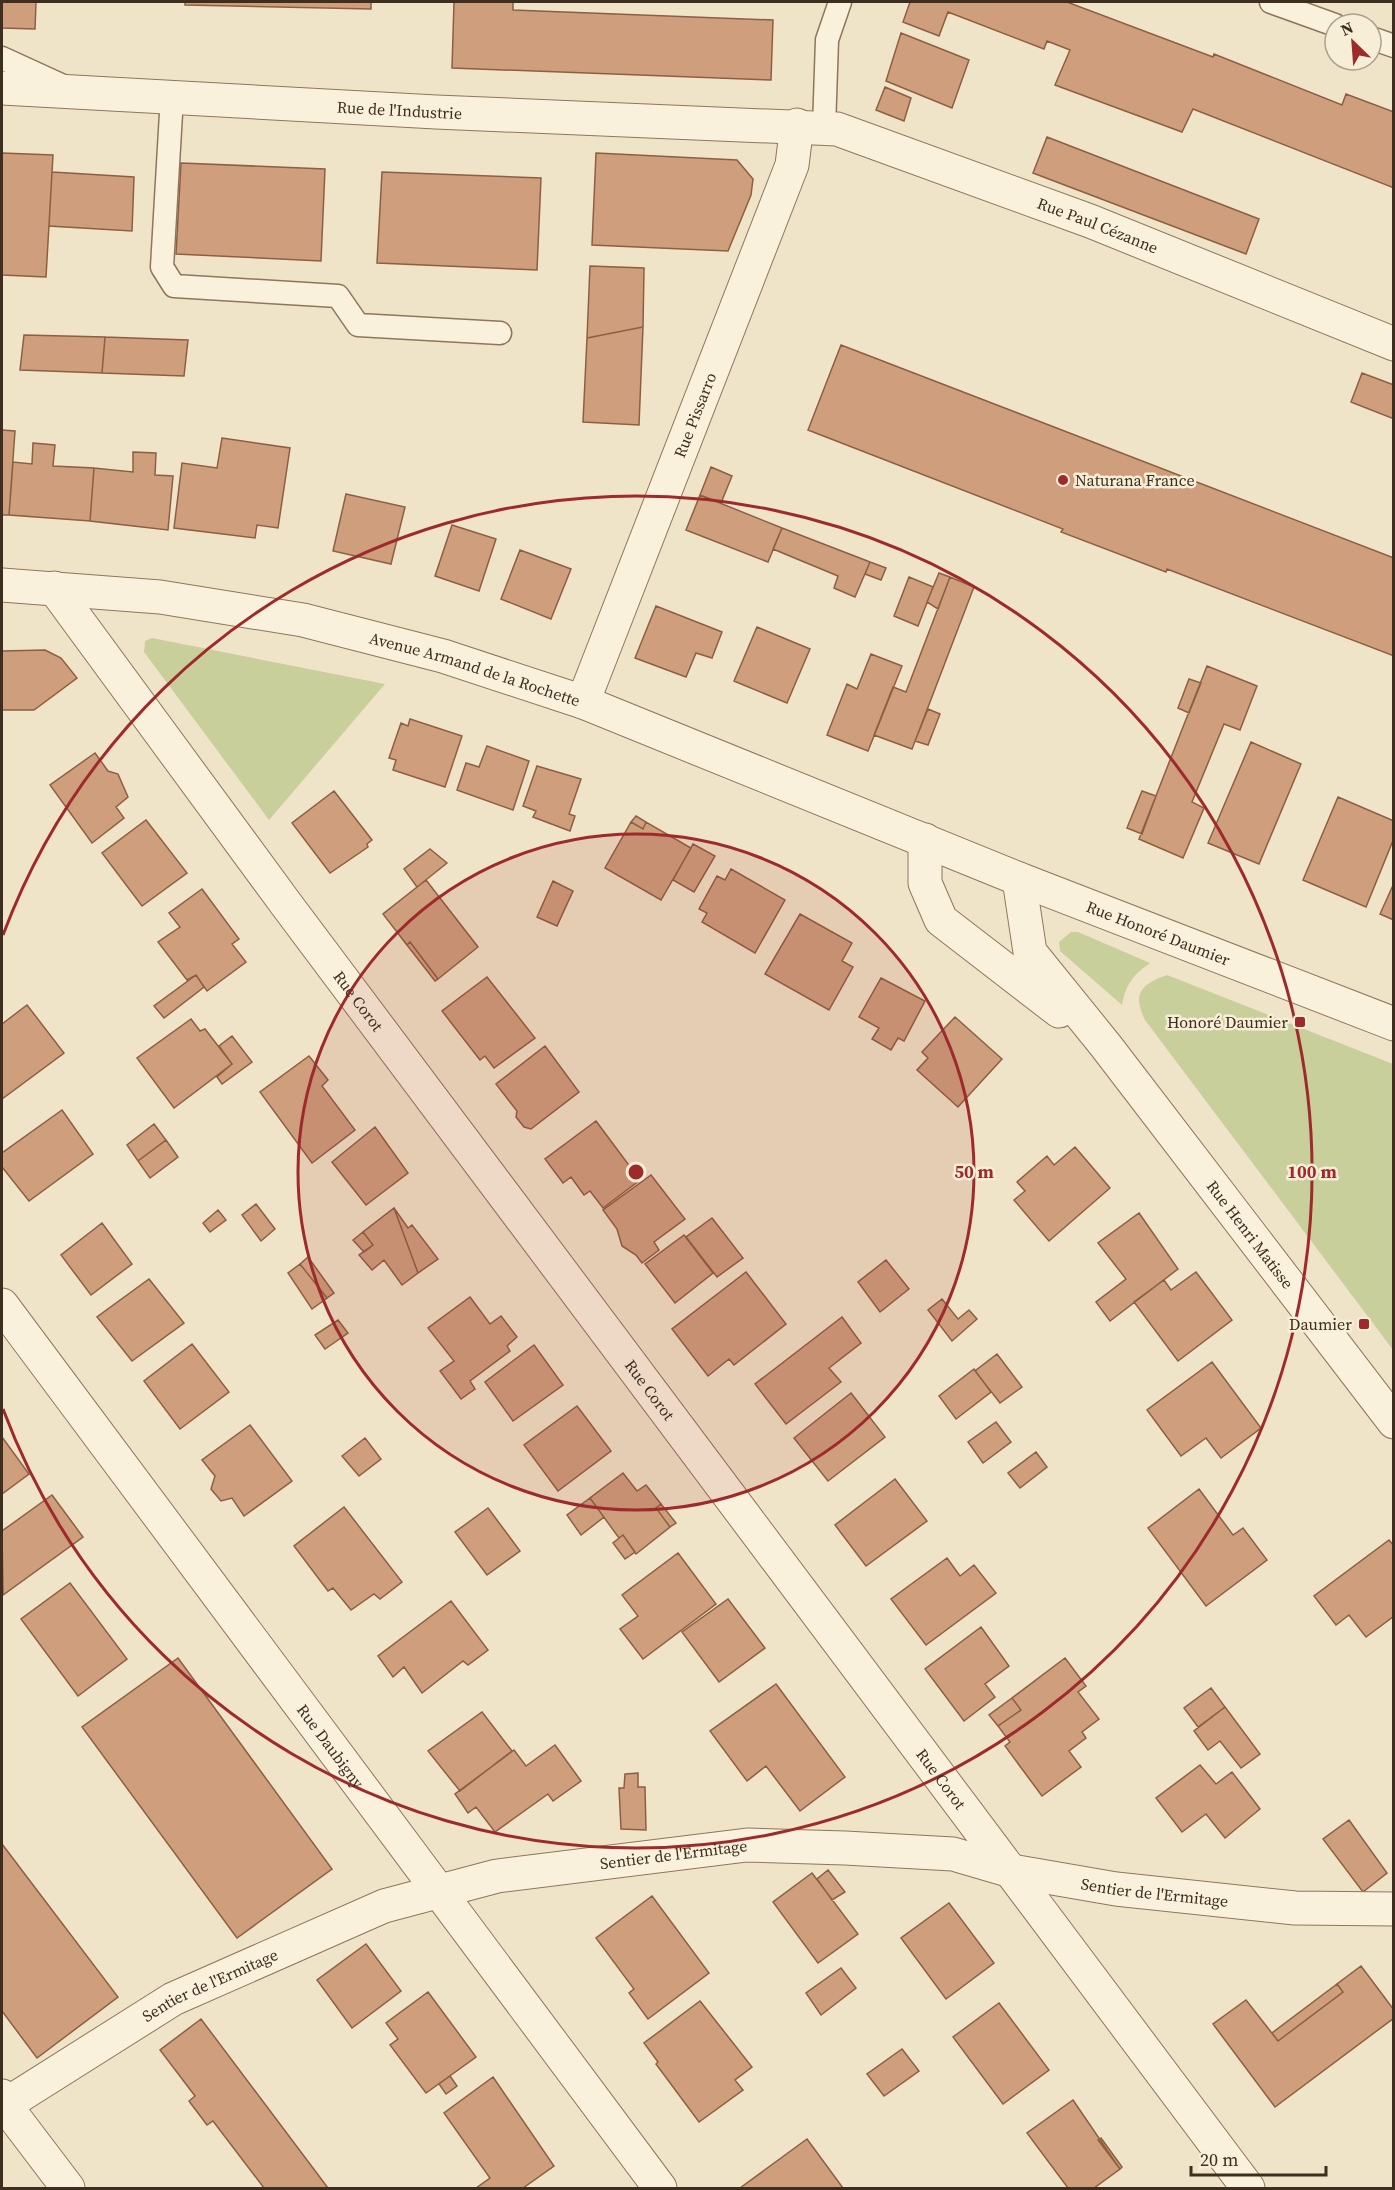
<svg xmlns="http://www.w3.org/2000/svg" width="1395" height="2190" font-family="'Source Serif 4',serif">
  <rect width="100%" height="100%" fill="#f0e4c8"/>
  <!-- green -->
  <path fill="#c9cf9b" d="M 152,638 L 385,684 L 269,820 L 144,652 L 145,641 Z
    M 1071,932 L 1078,932 L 1150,963 C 1133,975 1126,984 1122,1005 L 1060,951 L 1059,942 Z
    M 1167,975 L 1393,1064 L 1393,1350 L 1145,1020 C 1132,994 1141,984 1167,975 Z"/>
  <!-- building -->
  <path fill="#cf9f7d" stroke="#8d5f41" stroke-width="1.5" d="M 2,2 L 36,2 L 35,29 L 2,28 Z
    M 185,2 L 371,2 L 371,9 L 185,5 Z
    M 454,2 L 513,2 L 513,10 L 773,20 L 771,80 L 452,68 Z
    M 910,2 L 1067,2 L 1213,57 L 1214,54 L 1342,105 L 1346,94 L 1394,112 L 1394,188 L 1193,109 L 1182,132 L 1055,85 L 1070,50 L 1047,41 L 1044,49 L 948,12 L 939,36 L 903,22 Z
    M 901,33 L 969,60 L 952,108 L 886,81 Z
    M 885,87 L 911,98 L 904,121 L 876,110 Z
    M 1047,137 L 1259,219 L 1246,254 L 1033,173 Z
    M 2,153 L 53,155 L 46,277 L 2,275 Z
    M 596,153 L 737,160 L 753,179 L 751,195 L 728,251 L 592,245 Z
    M 181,163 L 325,169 L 321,261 L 176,254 Z
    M 52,172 L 134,177 L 132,231 L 49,226 Z
    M 382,172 L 541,178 L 537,270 L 377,263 Z
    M 590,266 L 644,268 L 643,327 L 587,338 Z
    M 643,327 L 639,425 L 583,422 L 587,338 Z
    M 24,335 L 105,337 L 102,373 L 20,370 Z
    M 105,337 L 188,340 L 184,376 L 102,373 Z
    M 841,345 L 1394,558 L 1394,656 L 1167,569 L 1166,572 L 1061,532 L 1063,529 L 808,430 Z
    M 1362,373 L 1394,385 L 1394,419 L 1351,402 Z
    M 2,430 L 15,431 L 9,515 L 2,515 Z
    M 222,438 L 290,448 L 278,528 L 257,525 L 255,538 L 174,528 L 182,463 L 217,468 Z
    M 33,443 L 55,445 L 53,466 L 94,468 L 90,521 L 9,515 L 13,462 L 32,464 Z
    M 133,452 L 156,453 L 155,475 L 173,476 L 168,530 L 90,521 L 94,468 L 133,472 Z
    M 711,467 L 732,476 L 721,503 L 700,495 Z
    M 346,494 L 405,507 L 391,564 L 333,551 Z
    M 700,495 L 782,528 L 768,562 L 686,530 Z
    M 452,525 L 496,539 L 479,591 L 435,576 Z
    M 782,528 L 870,562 L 855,597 L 834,588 L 838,576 L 773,549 Z
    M 520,550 L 571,569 L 551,619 L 501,599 Z
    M 870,562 L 886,568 L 881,580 L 865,574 Z
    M 939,573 L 950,577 L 938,609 L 927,602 Z
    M 909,577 L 933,587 L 918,626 L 894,616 Z
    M 950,577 L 974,587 L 912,749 L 874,735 L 893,687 L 906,692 Z
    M 656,606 L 722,632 L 712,658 L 696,653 L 686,677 L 635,658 Z
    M 757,627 L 810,649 L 787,703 L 734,681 Z
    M 45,650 L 61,658 L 77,678 L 34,710 L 2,710 L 2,651 Z
    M 871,654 L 902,666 L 868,751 L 827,735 L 847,684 L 857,689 Z
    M 1207,666 L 1257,686 L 1240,730 L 1224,724 L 1192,802 L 1204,808 L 1183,858 L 1139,839 Z
    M 1189,679 L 1201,683 L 1189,713 L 1178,708 Z
    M 928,709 L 940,714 L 928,745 L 915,741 Z
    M 410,719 L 462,736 L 445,787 L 393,770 L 396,760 L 389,758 L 401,723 L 408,726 Z
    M 1251,742 L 1301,764 L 1259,864 L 1208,843 Z
    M 487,746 L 529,761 L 513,810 L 457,790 L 466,763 L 479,767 Z
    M 95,753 L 108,771 L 118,774 L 128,797 L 116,807 L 124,818 L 92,843 L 50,785 Z
    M 537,766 L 581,779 L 569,814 L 575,816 L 570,831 L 533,817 L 536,811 L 523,806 Z
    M 334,791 L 372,840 L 367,844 L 368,847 L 330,873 L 292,823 Z
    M 1142,791 L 1156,796 L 1142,834 L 1127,828 Z
    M 1338,797 L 1394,821 L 1394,838 L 1366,907 L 1303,880 Z
    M 636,816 L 646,822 L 643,829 L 631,822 Z
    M 146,820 L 187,873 L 142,906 L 102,853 Z
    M 631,822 L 643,829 L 646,822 L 691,848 L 661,900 L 605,868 Z
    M 693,844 L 715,856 L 694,892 L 673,880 Z
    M 430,849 L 447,863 L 417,887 L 404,869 Z
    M 731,869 L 785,900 L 755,953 L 702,922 L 707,913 L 699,909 L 717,876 L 725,880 Z
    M 426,880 L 478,947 L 438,979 L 410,942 L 407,945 L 383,914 Z
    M 553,881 L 573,891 L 557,926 L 537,917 Z
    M 1394,883 L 1394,920 L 1380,914 Z
    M 202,889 L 239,939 L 232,944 L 246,962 L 207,991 L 196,975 L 187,980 L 158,942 L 180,927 L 169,913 Z
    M 800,914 L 852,943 L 842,961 L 853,967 L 829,1010 L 765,974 Z
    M 410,942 L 438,979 L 435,981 L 407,945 Z
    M 196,975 L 204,987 L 164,1018 L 154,1006 Z
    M 487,977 L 535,1038 L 494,1068 L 485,1056 L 480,1060 L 442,1011 Z
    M 881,978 L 925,1001 L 904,1041 L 898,1038 L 891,1050 L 872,1039 L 879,1028 L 859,1017 Z
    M 27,1005 L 64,1053 L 2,1099 L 2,1024 Z
    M 955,1017 L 1002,1059 L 958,1107 L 917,1070 L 928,1058 L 922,1052 Z
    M 191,1019 L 200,1031 L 205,1029 L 232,1064 L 174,1108 L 137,1058 Z
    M 232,1036 L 252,1062 L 222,1084 L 217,1077 L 232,1064 L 219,1046 Z
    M 545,1046 L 579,1092 L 531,1129 L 524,1127 L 516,1117 L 517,1111 L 496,1084 Z
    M 309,1056 L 328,1080 L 322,1086 L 355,1130 L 312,1163 L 260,1092 Z
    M 62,1110 L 93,1154 L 29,1201 L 2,1167 L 2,1153 Z
    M 596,1121 L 640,1180 L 603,1208 L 590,1191 L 584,1195 L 571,1177 L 563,1183 L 545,1159 Z
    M 154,1124 L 166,1140 L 138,1161 L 127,1145 Z
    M 375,1127 L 408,1173 L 366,1205 L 332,1162 Z
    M 166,1140 L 178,1157 L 150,1178 L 138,1161 Z
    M 1075,1147 L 1110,1188 L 1049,1241 L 1014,1200 L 1025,1191 L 1017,1182 L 1047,1156 L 1054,1165 Z
    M 651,1175 L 685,1219 L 654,1242 L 659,1250 L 642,1263 L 636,1255 L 622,1246 L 617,1229 L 603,1210 Z
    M 256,1204 L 275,1229 L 261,1241 L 242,1215 Z
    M 394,1208 L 418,1273 L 402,1285 L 384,1260 L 372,1270 L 359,1255 L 373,1245 L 363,1232 Z
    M 394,1208 L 408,1228 L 412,1225 L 438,1259 L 418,1273 Z
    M 218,1210 L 226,1220 L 210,1232 L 203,1223 Z
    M 1139,1213 L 1178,1269 L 1110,1321 L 1096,1302 L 1126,1279 L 1098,1243 Z
    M 712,1218 L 743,1258 L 717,1277 L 686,1237 Z
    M 102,1223 L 132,1264 L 91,1295 L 61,1255 Z
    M 363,1232 L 373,1245 L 364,1252 L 353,1240 Z
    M 684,1235 L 713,1273 L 675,1303 L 645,1264 Z
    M 308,1257 L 334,1293 L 327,1298 L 300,1264 Z
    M 886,1260 L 909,1289 L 880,1312 L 858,1282 Z
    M 300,1264 L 327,1298 L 312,1309 L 288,1273 Z
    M 746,1272 L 786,1324 L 734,1365 L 729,1359 L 708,1376 L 672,1329 Z
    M 1196,1272 L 1232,1320 L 1178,1361 L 1134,1302 L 1164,1280 L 1171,1290 Z
    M 149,1279 L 184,1323 L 132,1361 L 97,1317 Z
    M 470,1297 L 490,1324 L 501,1316 L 517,1337 L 507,1346 L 510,1351 L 470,1381 L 475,1389 L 461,1399 L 440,1371 L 454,1361 L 428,1328 Z
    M 942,1299 L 958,1319 L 969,1310 L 977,1319 L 952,1341 L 928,1310 Z
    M 842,1317 L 861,1343 L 829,1368 L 841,1382 L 786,1424 L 755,1384 Z
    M 338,1320 L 348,1333 L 325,1349 L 315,1335 Z
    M 192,1344 L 229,1392 L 180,1429 L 144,1381 Z
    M 534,1345 L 563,1385 L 513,1421 L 485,1382 Z
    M 997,1354 L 1022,1387 L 1000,1403 L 975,1371 Z
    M 1212,1362 L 1261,1428 L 1221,1458 L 1206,1438 L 1181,1456 L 1147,1410 Z
    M 974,1369 L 991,1392 L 956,1419 L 939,1396 Z
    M 851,1393 L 885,1437 L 828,1481 L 794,1438 Z
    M 577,1406 L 611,1451 L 558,1491 L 524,1445 Z
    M 996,1422 L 1011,1442 L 983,1463 L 968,1442 Z
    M 250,1425 L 292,1481 L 244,1516 L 232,1498 L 221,1501 L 211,1489 L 215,1476 L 202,1460 Z
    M 2,1437 L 29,1474 L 2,1494 Z
    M 365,1438 L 381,1459 L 359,1476 L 342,1456 Z
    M 1036,1452 L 1047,1467 L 1020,1488 L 1008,1473 Z
    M 623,1473 L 637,1491 L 646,1485 L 661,1504 L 656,1508 L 670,1527 L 636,1554 L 623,1535 L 619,1538 L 590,1498 Z
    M 895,1479 L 927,1521 L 866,1566 L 835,1525 Z
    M 1199,1489 L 1233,1535 L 1243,1528 L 1267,1560 L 1206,1606 L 1148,1528 Z
    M 52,1495 L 83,1537 L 3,1595 L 2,1531 Z
    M 590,1498 L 604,1517 L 581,1535 L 567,1515 Z
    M 661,1504 L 676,1523 L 670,1527 L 656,1508 Z
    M 344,1507 L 402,1582 L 380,1599 L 374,1594 L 351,1610 L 333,1588 L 328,1591 L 294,1546 Z
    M 488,1508 L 520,1551 L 487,1575 L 455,1532 Z
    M 623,1535 L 635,1552 L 625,1559 L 613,1543 Z
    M 1389,1540 L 1394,1546 L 1394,1616 L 1366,1637 L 1349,1615 L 1336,1625 L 1314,1596 Z
    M 678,1553 L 716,1604 L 643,1659 L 620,1629 L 638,1616 L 622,1595 Z
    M 947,1558 L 960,1576 L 974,1565 L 996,1593 L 926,1645 L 891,1599 Z
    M 70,1583 L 127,1659 L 78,1696 L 21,1619 Z
    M 728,1599 L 765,1648 L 719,1682 L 682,1632 Z
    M 451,1601 L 488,1650 L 468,1665 L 463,1661 L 422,1693 L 404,1667 L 393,1677 L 378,1656 Z
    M 981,1627 L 1009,1666 L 985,1684 L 995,1697 L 964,1721 L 925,1669 Z
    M 178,1658 L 332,1869 L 237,1938 L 82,1727 Z
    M 1065,1658 L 1086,1686 L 1078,1692 L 1099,1719 L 1082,1732 L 1086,1738 L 1069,1751 L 1081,1767 L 1042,1796 L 1005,1746 L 1010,1742 L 998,1726 L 1021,1710 L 1012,1698 Z
    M 776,1684 L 845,1777 L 800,1811 L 766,1766 L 747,1781 L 710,1731 Z
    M 1211,1688 L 1225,1707 L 1198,1727 L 1184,1708 Z
    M 1012,1698 L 1021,1710 L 998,1726 L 989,1715 Z
    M 1225,1707 L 1260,1754 L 1241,1768 L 1220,1741 L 1208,1750 L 1194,1731 Z
    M 482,1712 L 512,1751 L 460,1791 L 428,1751 Z
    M 555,1745 L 581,1781 L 553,1801 L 548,1794 L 495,1832 L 476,1807 L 468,1813 L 455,1794 L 514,1750 L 526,1766 Z
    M 1200,1765 L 1216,1784 L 1232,1772 L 1260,1809 L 1225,1838 L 1206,1814 L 1182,1832 L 1156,1798 Z
    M 638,1773 L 638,1787 L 645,1787 L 646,1830 L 621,1829 L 619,1788 L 624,1788 L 625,1774 Z
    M 1349,1820 L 1387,1873 L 1363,1892 L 1323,1839 Z
    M 2,1844 L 118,1997 L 37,2058 L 2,2011 Z
    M 828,1870 L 845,1892 L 832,1900 L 817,1879 Z
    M 812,1873 L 858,1934 L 818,1963 L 773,1902 Z
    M 652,1896 L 709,1973 L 648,2019 L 629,1993 L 634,1989 L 596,1938 Z
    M 949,1903 L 994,1963 L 946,1999 L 901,1938 Z
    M 366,1944 L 401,1991 L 352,2028 L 317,1980 Z
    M 1361,1966 L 1394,2010 L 1394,2018 L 1275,2107 L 1213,2024 L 1246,2000 L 1278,2041 L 1343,1992 L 1337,1984 Z
    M 841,1968 L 856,1988 L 821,2015 L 806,1993 Z
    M 1337,1984 L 1343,1992 L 1278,2041 L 1272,2033 Z
    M 428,1992 L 476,2057 L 426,2093 L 390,2045 L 398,2039 L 386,2023 Z
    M 700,2001 L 752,2067 L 735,2080 L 743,2090 L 699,2122 L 656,2064 L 658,2062 L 644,2043 Z
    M 999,2003 L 1049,2070 L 1003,2104 L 953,2037 Z
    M 201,2019 L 328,2188 L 264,2188 L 213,2121 L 207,2125 L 189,2101 L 195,2096 L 160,2050 Z
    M 902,2049 L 919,2071 L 884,2096 L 867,2074 Z
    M 450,2076 L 457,2086 L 446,2094 L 439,2084 Z
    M 493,2077 L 554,2166 L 523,2188 L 476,2188 L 490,2178 L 444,2113 Z
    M 1073,2100 L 1120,2169 L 1094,2188 L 1068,2188 L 1027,2133 Z
    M 1101,2138 L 1122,2167 L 1120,2169 L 1098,2140 Z
    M 807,2139 L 843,2188 L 740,2188 Z"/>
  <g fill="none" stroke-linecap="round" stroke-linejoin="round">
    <defs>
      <path id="service" d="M 1271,2 L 1335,25
        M 1371,38 L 1394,46
        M 2,58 L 61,85
        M 172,96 L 162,267 L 174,286 L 338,296 L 358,325 L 500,333
        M 824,128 L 827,40 L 840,2"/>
      <g id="pedestrian">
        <path id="s1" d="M 5,2105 L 173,1999 L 384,1906 L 497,1876 L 747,1845 L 845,1848 L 953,1854 L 1011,1871 L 1116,1889 L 1295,1908 L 1394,1909"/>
      </g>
      <g id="minor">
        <path id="s2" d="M 2,88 L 436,112 L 837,129 L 1090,221 L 1394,344"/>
        <path id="s3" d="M 2,585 L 160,597 L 303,620 L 443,656 L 583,702 L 1019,879 L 1394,1024"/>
        <path id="s4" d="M 54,588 L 286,904 L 1248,2188"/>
        <path id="s5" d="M 583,702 L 792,165 L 797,125"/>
        <path d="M 925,840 L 925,883 L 941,920 L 1059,1011"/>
        <path id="s6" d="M 1019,879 L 1030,952 L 1106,1046 L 1394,1422"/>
        <path id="s7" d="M 2,1305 L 660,2188"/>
        <path d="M 2,2096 L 5,2105 L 68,2188"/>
      </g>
    </defs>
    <!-- service casing -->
    <use href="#service" stroke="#8d765c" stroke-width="25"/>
    <!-- pedestrian casing -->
    <use href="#pedestrian" stroke="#8d765c" stroke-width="35"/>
    <!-- minor casing -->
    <use href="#minor" stroke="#8d765c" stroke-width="35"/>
    <!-- service -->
    <use href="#service" stroke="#faf1dc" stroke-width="22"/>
    <!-- pedestrian -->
    <use href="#pedestrian" stroke="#faf1dc" stroke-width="33"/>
    <!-- minor -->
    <use href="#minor" stroke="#faf1dc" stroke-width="33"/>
  </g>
  <!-- distance rings -->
  <circle cx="636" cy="1172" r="338" fill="#9e2a2b" fill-opacity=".12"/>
  <g fill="none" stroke="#9e2a2b" stroke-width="3">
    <circle cx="636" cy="1172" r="338"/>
    <path d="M3 935A676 676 0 1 1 3 1409"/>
  </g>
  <!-- markers -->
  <g fill="#9e2a2b" stroke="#f7eed8" stroke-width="2">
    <circle cx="1063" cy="480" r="6"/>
    <rect x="1294" y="1016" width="12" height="12" rx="3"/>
    <rect x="1358" y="1318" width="12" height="12" rx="3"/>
  </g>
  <g text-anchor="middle" stroke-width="5" stroke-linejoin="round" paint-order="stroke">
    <!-- street labels -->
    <g font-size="16" fill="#3d2e20" stroke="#f7eed8">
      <text dy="6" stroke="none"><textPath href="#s2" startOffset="398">Rue de l'Industrie</textPath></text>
      <text dy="6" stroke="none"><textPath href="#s2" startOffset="1114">Rue Paul Cézanne</textPath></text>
      <text dy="6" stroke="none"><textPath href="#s5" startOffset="308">Rue Pissarro</textPath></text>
      <text dy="6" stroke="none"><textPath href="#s3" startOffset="482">Avenue Armand de la Rochette</textPath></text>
      <text dy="6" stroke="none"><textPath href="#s3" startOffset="1215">Rue Honoré Daumier</textPath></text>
      <text dy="6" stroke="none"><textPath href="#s4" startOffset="513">Rue Corot</textPath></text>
      <text dy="6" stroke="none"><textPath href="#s6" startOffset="432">Rue Henri Matisse</textPath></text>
      <text dy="6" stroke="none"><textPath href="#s4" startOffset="999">Rue Corot</textPath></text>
      <text dy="6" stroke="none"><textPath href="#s7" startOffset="550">Rue Daubigny</textPath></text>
      <text dy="6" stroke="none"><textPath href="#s4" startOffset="1485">Rue Corot</textPath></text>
      <text dy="6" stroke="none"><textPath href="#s1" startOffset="724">Sentier de l'Ermitage</textPath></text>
      <text dy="6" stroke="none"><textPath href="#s1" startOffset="1210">Sentier de l'Ermitage</textPath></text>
      <text dy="6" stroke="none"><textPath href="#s1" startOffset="238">Sentier de l'Ermitage</textPath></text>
    </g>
    <!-- poi labels -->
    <g font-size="16" fill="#3d2e20" stroke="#f7eed8" text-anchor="end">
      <text x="1075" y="486" text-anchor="start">Naturana France</text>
      <text x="1288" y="1028">Honoré Daumier</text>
      <text x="1352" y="1330">Daumier</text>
    </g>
  </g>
  <circle cx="636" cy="1172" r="9" fill="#9e2a2b" stroke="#f7eed8" stroke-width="3"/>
  <g font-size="18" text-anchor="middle" font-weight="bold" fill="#9e2a2b" stroke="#f7eed8" stroke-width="5" stroke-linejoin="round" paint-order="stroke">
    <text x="974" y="1178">50 m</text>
    <text x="1312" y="1178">100 m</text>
  </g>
  <!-- border -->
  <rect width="1395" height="2190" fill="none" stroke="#3d2e20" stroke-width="6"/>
  <!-- north arrow -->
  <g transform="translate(1353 42) rotate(335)"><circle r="28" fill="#f7eed8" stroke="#ada18e" stroke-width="1.5"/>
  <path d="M0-4.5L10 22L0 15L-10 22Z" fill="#9e2a2b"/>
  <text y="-9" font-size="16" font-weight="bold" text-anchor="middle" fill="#3d2e20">N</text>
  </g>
  <!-- scale -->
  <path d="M1191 2166v9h135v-9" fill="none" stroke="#3d2e20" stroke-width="3"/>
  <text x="1200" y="2166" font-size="18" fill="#3d2e20" stroke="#f7eed8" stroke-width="4.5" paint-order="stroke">20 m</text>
</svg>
